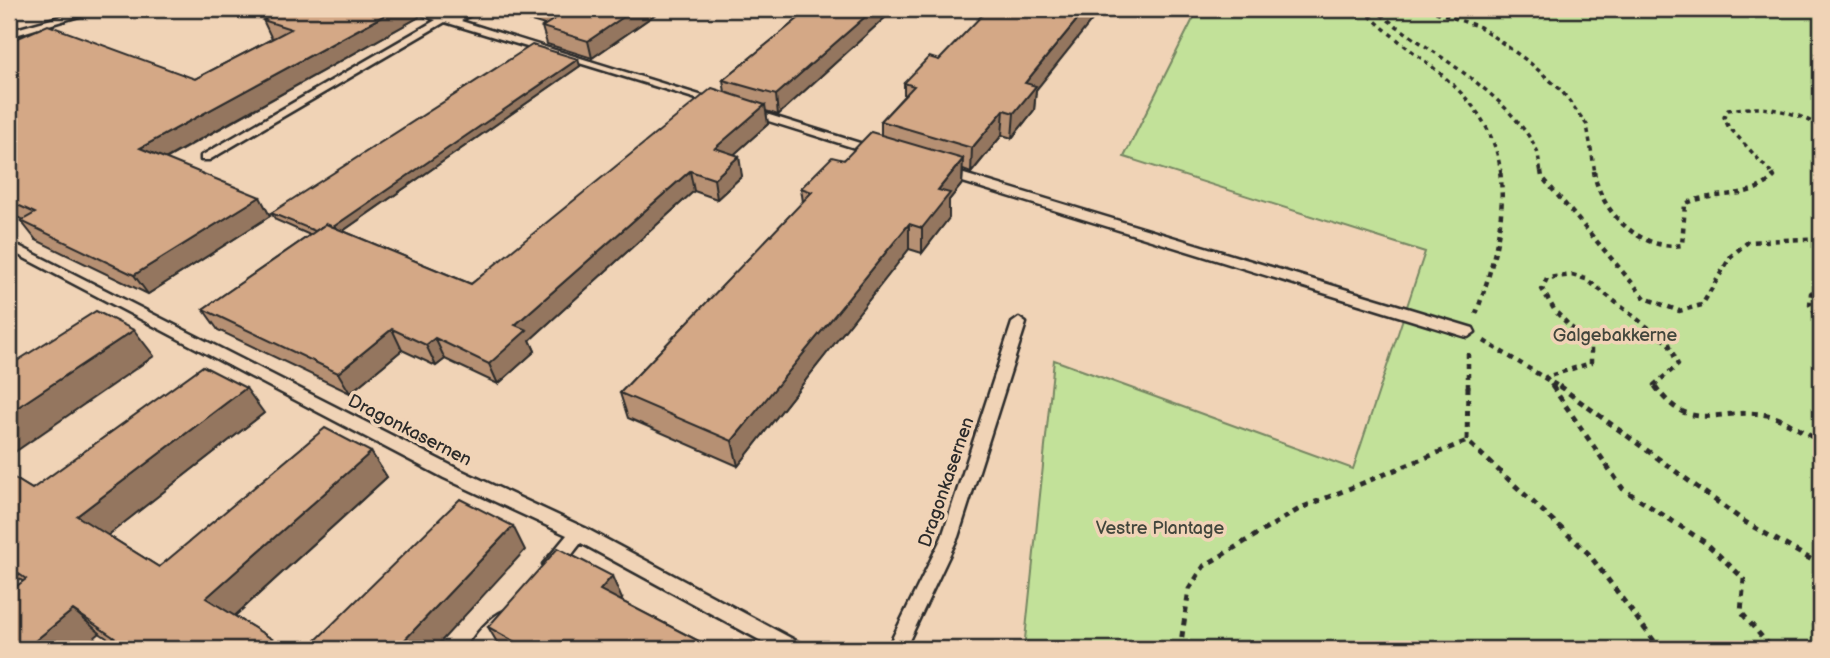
<svg xmlns="http://www.w3.org/2000/svg" width="1830" height="658" font-family="'Balsamiq Sans',sans-serif">
  <rect width="100%" height="100%" fill="#f0d3b6"/>
  <filter id="ink" filterUnits="userSpaceOnUse"><feTurbulence type="fractalNoise" baseFrequency=".0143" numOctaves="2"/><feDisplacementMap in="SourceGraphic" scale="14" xChannelSelector="R" yChannelSelector="G"/><feConvolveMatrix kernelMatrix="1 2 1 2 8 2 1 2 1" color-interpolation-filters="sRGB"/></filter>
  <g filter="url(#ink)">
    <!-- green -->
    <path fill="#c2e199" stroke="#768662" stroke-width="2" d="M 1198,9 L 1821,9 L 1821,649 L 1024,649 L 1054,360 L 1353,469 L 1425,252 L 1124,157 Z"/>
    <g fill="none" stroke-linecap="round" stroke-linejoin="round">
      <defs>
        <path id="lane" d="M 87,9 L 102,9 L 9,37 L 9,31 Z
          M 406,9 L 420,9 L 452,18 L 469,9 L 480,9 L 461,21 L 722,102 L 721,104 L 713,104 L 445,22 L 209,160 L 201,160 L 201,156 L 436,20 Z
          M 750,109 L 879,149 L 881,151 L 879,153 L 871,153 L 746,114 L 746,110 Z
          M 944,168 L 1473,328 L 1475,332 L 1468,337 L 1463,336 L 940,175 L 938,172 Z
          M 9,241 L 456,468 L 585,528 L 800,643 L 802,649 L 776,649 L 581,543 C 572,553 561,575 546,569 L 543,564 L 567,535 L 444,478 L 9,250 Z
          M 1019,318 L 1026,323 L 958,537 L 905,649 L 887,649 L 942,537 L 1012,323 Z
          M 504,611 L 510,613 L 513,619 L 489,649 L 468,649 C 473,636 491,616 504,611 Z"/>
      </defs>
      <!-- lane casing -->
      <use href="#lane" stroke="#2b2b2b" stroke-width="5"/>
      <!-- path-far2 -->
      <path stroke="#2b2b2b" stroke-width="3.5" stroke-dasharray="4.5 4.5" stroke-linecap="butt" d="M 1363,9 C 1415,63 1489,88 1501,173
        M 1374,9 C 1427,52 1499,85 1535,146 C 1539,153 1539,164 1541,173
        M 1427,9 L 1480,27 L 1529,62 L 1561,90 L 1587,125 L 1595,173
        M 1768,9 L 1777,9
        M 1809,9 L 1821,19
        M 1821,45 L 1816,51 L 1821,75
        M 1771,173 L 1728,126 L 1724,117 L 1728,110 C 1762,105 1791,109 1821,127"/>
      <!-- path-far1 -->
      <path stroke="#2b2b2b" stroke-width="4.5" stroke-dasharray="5 5" stroke-linecap="butt" d="M 1541,171 L 1542,177 L 1645,298 L 1679,311 L 1702,305 L 1731,256 L 1748,242 L 1821,238
        M 1594,171 C 1599,210 1640,252 1682,245 L 1685,204 C 1714,190 1750,201 1774,177 L 1770,171
        M 1821,286 L 1811,293 L 1810,305 L 1821,322
        M 1476,314 C 1492,270 1507,218 1500,171
        M 1484,341 L 1561,388
        M 1468,388 L 1468,353
        M 1554,388 L 1546,377 L 1591,363 L 1591,347 L 1555,311 L 1542,289 L 1547,278 L 1572,275 L 1586,279 L 1669,344 L 1678,365 L 1654,385 L 1656,388"/>
      <!-- path -->
      <path stroke="#2b2b2b" stroke-width="5" stroke-dasharray="6 6" stroke-linecap="butt" d="M 1468,386 L 1467,441 L 1588,553 L 1660,649
        M 1552,386 L 1623,489 L 1706,543 L 1744,579 L 1741,612 L 1772,649
        M 1559,386 L 1745,522 L 1821,565
        M 1655,386 C 1691,437 1719,406 1767,415 C 1787,419 1803,434 1821,441
        M 1180,649 L 1189,589 L 1204,566 L 1301,508 L 1467,441"/>
      <!-- lane -->
      <use href="#lane" fill="#f0d3b6" fill-rule="evenodd"/>
    </g>
    <!-- wall -->
    <path fill="#b69073" stroke="#2b2b2b" stroke-width="2" d="M 286,9 L 416,9 L 419,17 L 166,159 L 270,216 L 148,294 L 36,240 L 21,221 L 23,220 L 9,213 L 9,42 L 195,79 L 274,38 L 271,37 L 263,20 Z
      M 491,9 L 663,9 L 592,58 L 547,44 L 542,27 L 545,25 Z
      M 810,9 L 890,9 L 889,14 L 778,115 L 766,111 L 768,124 L 734,154 L 742,176 L 717,199 L 694,191 L 530,340 L 535,351 L 498,384 L 445,359 L 436,366 L 402,350 L 350,393 L 218,330 L 203,309 L 310,235 L 276,220 L 271,213 L 580,66 L 343,231 L 471,284 L 725,92 L 723,80 Z
      M 904,83 L 1036,90 L 1034,110 L 1012,138 L 1002,135 L 971,173 L 963,170 L 962,184 L 949,200 L 949,218 L 922,253 L 909,249 L 738,466 L 628,418 L 620,393 L 803,202 L 801,188 L 881,135 L 881,121 L 904,96 Z
      M 264,413 L 108,535 L 159,567 L 371,452 L 387,477 L 235,616 L 288,649 L 123,649 L 9,572 L 9,475 L 32,489 Z
      M 622,599 L 621,601 L 714,649 L 501,649 L 488,627 Z"/>
    <!-- shaded-wall -->
    <path fill="#94765e" stroke="#2b2b2b" stroke-width="2" d="M 396,9 L 416,9 L 419,17 L 152,166 L 140,148 Z
      M 635,9 L 663,9 L 592,58 L 588,41 Z
      M 874,9 L 890,9 L 889,14 L 778,115 L 776,95 Z
      M 1086,9 L 1101,9 L 1036,90 L 1034,110 L 1012,138 L 1014,113 L 1025,83 Z
      M 578,59 L 580,66 L 327,242 L 322,234 Z
      M 765,105 L 768,124 L 719,168 L 715,148 Z
      M 1004,110 L 1002,135 L 971,173 L 972,148 Z
      M 739,156 L 742,176 L 717,199 L 714,179 Z
      M 963,159 L 962,184 L 949,200 L 949,218 L 922,253 L 922,228 L 938,190 Z
      M 690,171 L 694,191 L 530,340 L 535,351 L 498,384 L 489,364 L 515,325 Z
      M 260,197 L 270,216 L 148,294 L 134,275 Z
      M 909,224 L 909,249 L 738,466 L 732,441 Z
      M 392,329 L 402,350 L 350,393 L 338,373 Z
      M 134,330 L 154,356 L 9,456 L 9,413 Z
      M 435,338 L 445,359 L 436,366 L 426,345 Z
      M 246,388 L 264,413 L 102,540 L 77,516 Z
      M 371,452 L 387,477 L 229,621 L 206,598 Z
      M 513,526 L 525,550 L 434,649 L 396,649 Z
      M 612,576 L 622,599 L 610,614 L 600,590 Z
      M 73,610 L 100,633 L 81,649 L 25,649 Z"/>
    <!-- building -->
    <path fill="#d4a886" stroke="#2b2b2b" stroke-width="2" d="M 286,9 L 396,9 L 140,148 L 260,197 L 134,275 L 21,221 L 35,213 L 9,201 L 9,42 L 48,25 L 195,79 L 291,29 L 263,20 Z
      M 542,9 L 635,9 L 588,41 L 542,27 L 561,15 Z
      M 810,9 L 874,9 L 776,95 L 723,80 Z
      M 988,9 L 1086,9 L 1025,83 L 1036,86 L 1014,113 L 1004,110 L 972,148 L 881,121 L 914,86 L 904,83 L 929,57 L 939,60 Z
      M 532,45 L 578,59 L 333,227 L 326,224 L 315,231 L 271,213 Z
      M 712,88 L 765,105 L 715,148 L 739,156 L 714,179 L 690,171 L 515,325 L 527,330 L 489,364 L 435,338 L 426,345 L 392,329 L 338,373 L 203,309 L 326,224 L 471,284 Z
      M 871,132 L 963,159 L 938,190 L 950,193 L 922,228 L 909,224 L 732,441 L 620,393 L 812,192 L 801,188 L 832,157 L 844,160 Z
      M 96,311 L 134,330 L 9,413 L 9,366 Z
      M 203,366 L 246,388 L 77,516 L 159,567 L 325,428 L 371,452 L 206,598 L 288,649 L 131,649 L 73,610 L 25,649 L 9,649 L 9,592 L 26,579 L 9,567 L 9,475 L 32,489 Z
      M 460,499 L 513,526 L 396,649 L 307,649 Z
      M 558,548 L 612,576 L 600,590 L 714,649 L 528,649 L 488,627 Z"/>
  </g>
  <g text-anchor="middle" stroke-width="7" stroke-linejoin="round" paint-order="stroke">
    <!-- park labels -->
    <g font-size="18" fill="#42463c" stroke="#f0d3b6">
      <text x="1615" y="341">Galgebakkerne</text>
      <text x="1160" y="534">Vestre Plantage</text>
    </g>
    <!-- street labels -->
    <g font-size="18" fill="#2b2b2b" stroke="#f0d3b6">
      <text transform="translate(410 430) rotate(27)" y="6">Dragonkasernen</text>
      <text transform="translate(946 482) rotate(-71)" y="6">Dragonkasernen</text>
    </g>
  </g>
  <!-- margin -->
  <rect width="1830" height="658" fill="none" stroke="#f0d3b6" stroke-width="35"/>
  <rect x="18" y="18" width="1795" height="623" fill="none" stroke="#2b2b2b" stroke-width="2.5" filter="url(#ink)"/>
</svg>
